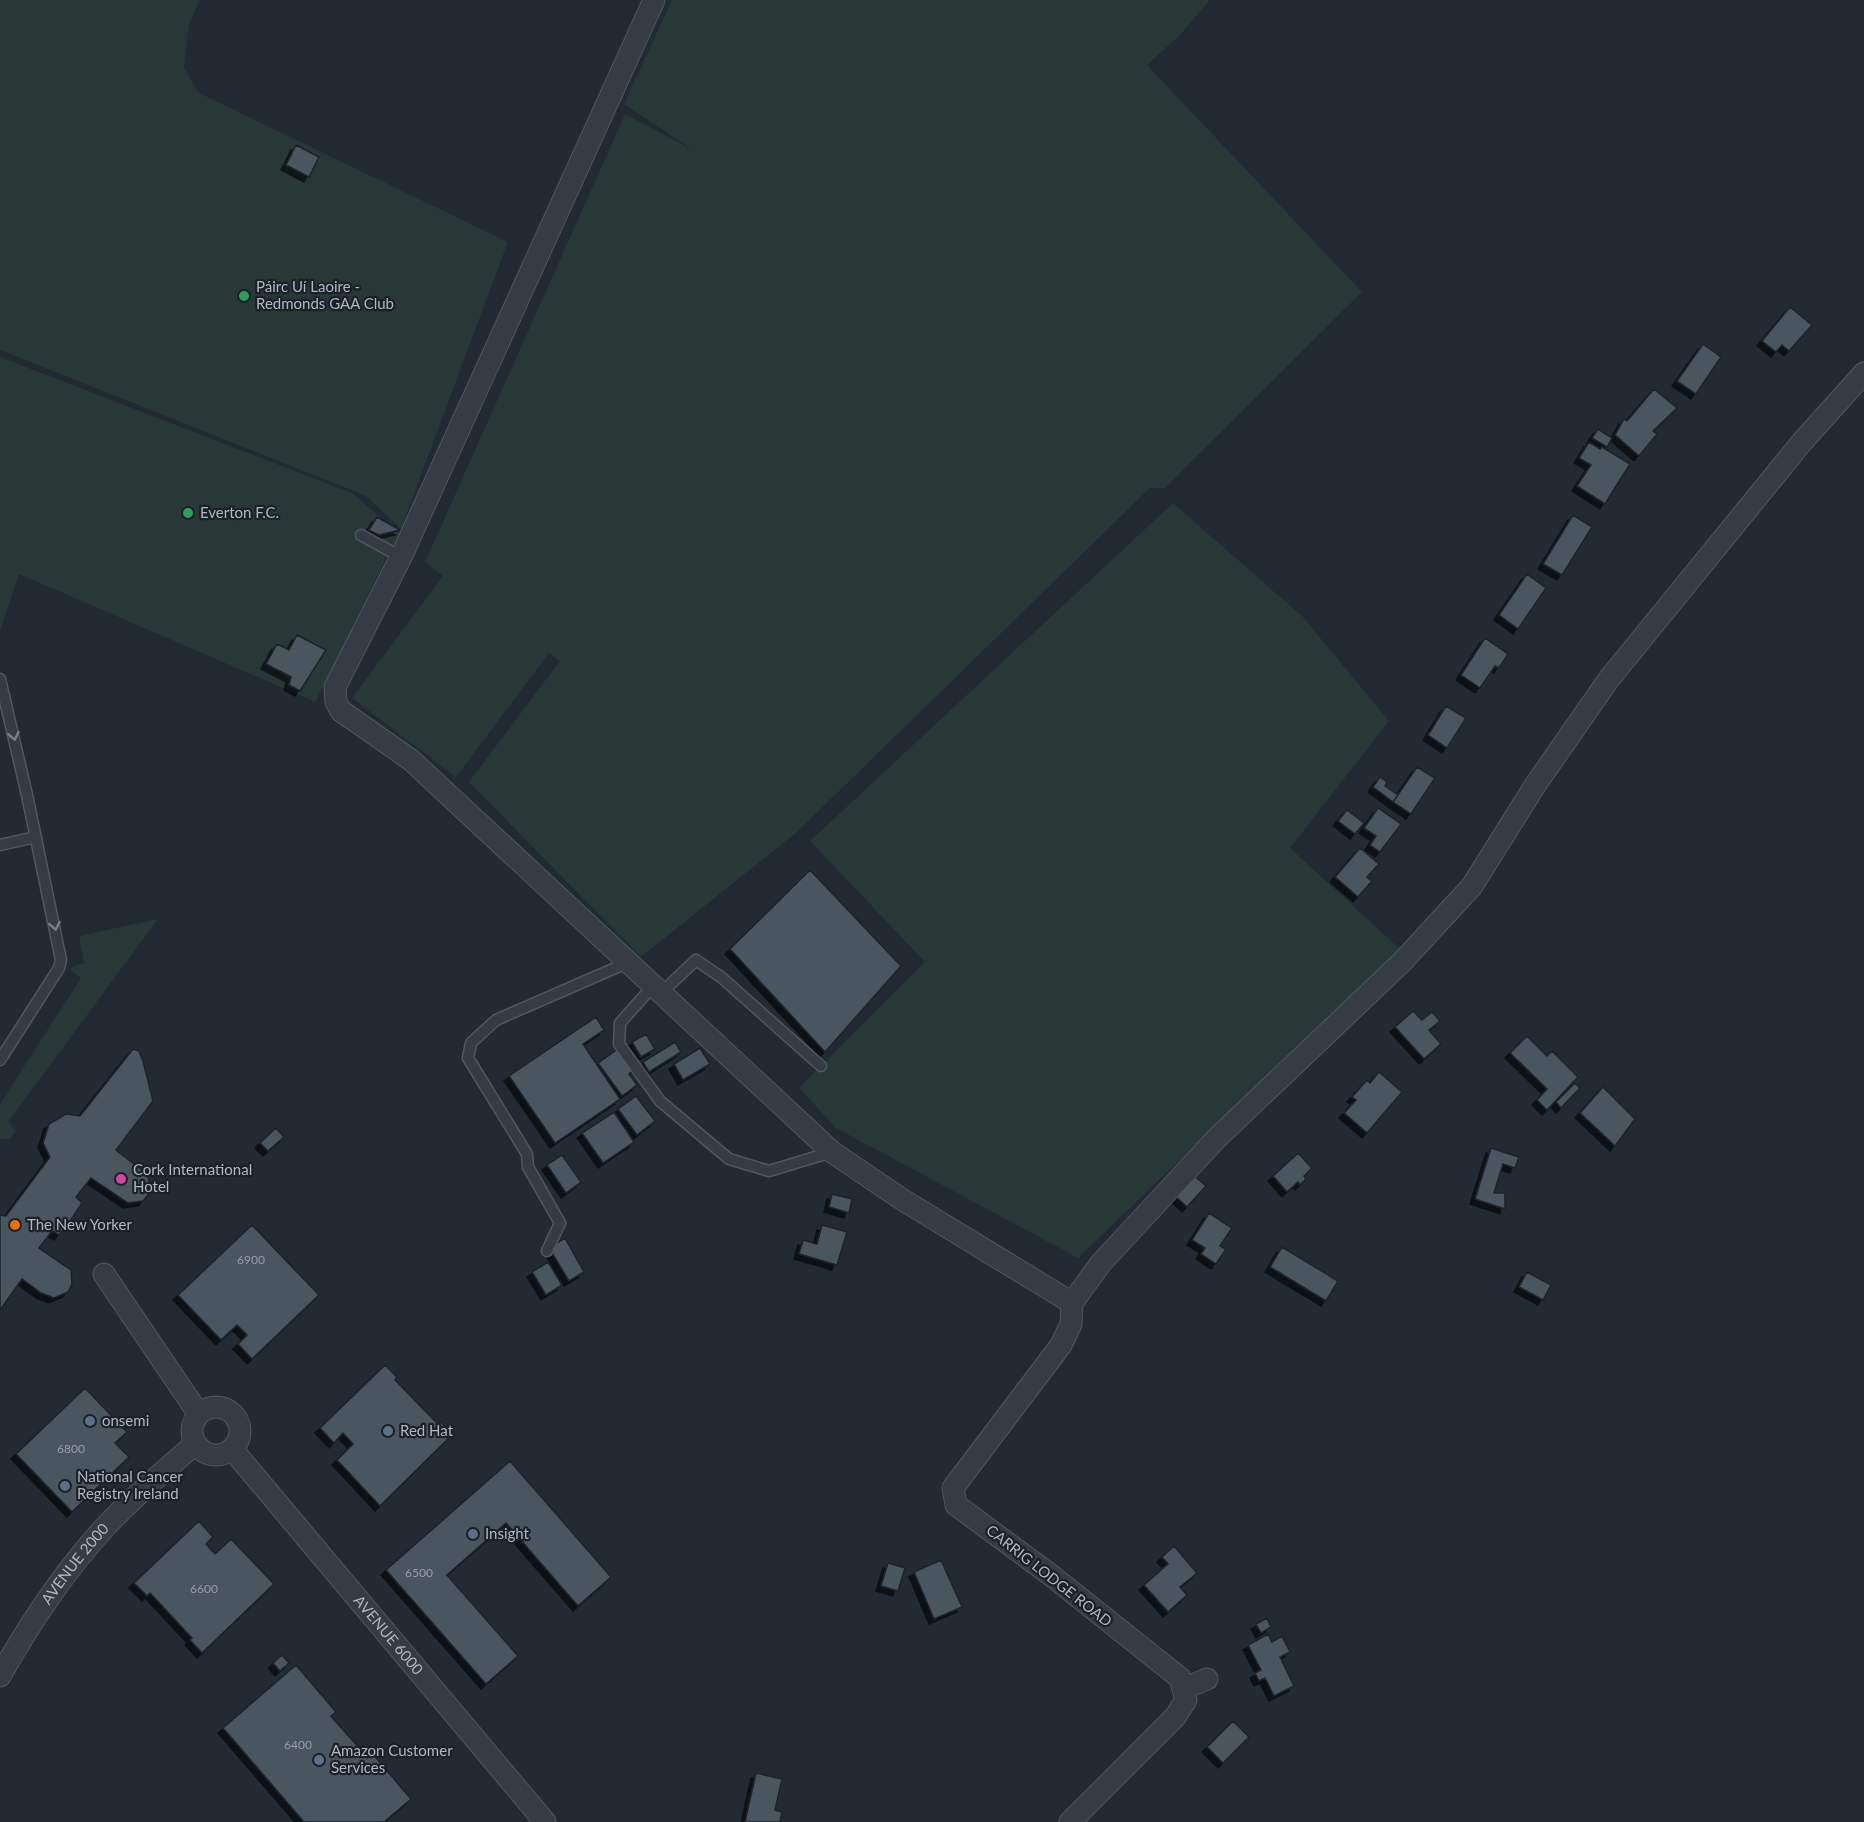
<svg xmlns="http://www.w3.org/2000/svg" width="1864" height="1822" font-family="Lato,sans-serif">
  <defs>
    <filter id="shadow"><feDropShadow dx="-5" dy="5" stdDeviation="0" flood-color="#0009"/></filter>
  </defs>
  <rect width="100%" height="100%" fill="#222a33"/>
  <!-- green -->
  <path fill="#273836" d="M 0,0 L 200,0 L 189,24 L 184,68 L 199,93 L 508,242 L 401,529 L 366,496 L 0,350 Z
    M 672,0 L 1210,0 L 1179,36 L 1147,65 L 1362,292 L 1165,488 L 1150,488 L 796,833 L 641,957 L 469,782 L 560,661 L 549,653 L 456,777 L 352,698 L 443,576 L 425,562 L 625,114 L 693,150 L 624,104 Z
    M 0,357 L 352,493 L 399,533 L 315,702 L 19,574 L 0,631 Z
    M 1173,503 L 1303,617 L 1389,721 L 1290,848 L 1400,949 L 1078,1258 L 836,1128 L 799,1088 L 925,962 L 810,841 Z
    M 158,919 L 8,1122 L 16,1131 L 10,1139 L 0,1139 L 0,1104 L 81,978 L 70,970 L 72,967 L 84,963 L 79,936 Z"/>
  <!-- building -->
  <path fill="#4a555f" stroke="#1c232b" stroke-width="1.5" filter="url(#shadow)" d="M 296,145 L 319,157 L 309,177 L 286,165 Z
    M 1790,307 L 1812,325 L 1789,351 L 1782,345 L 1776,352 L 1762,341 Z
    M 1703,344 L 1721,357 L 1696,394 L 1677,381 Z
    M 1654,389 L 1677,408 L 1653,431 L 1657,434 L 1639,456 L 1615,435 L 1624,419 L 1627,421 Z
    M 1598,429 L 1612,438 L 1607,447 L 1592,438 Z
    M 1589,442 L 1600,449 L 1602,447 L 1630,464 L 1605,504 L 1577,486 L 1591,465 L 1579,458 Z
    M 1573,515 L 1592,527 L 1562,575 L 1543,564 Z
    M 377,517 L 400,530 L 379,535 L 369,530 Z
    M 1527,574 L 1546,588 L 1518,629 L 1499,615 Z
    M 297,635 L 326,650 L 300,691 L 289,685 L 291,677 L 266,664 L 277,644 L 289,650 Z
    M 1485,638 L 1508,654 L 1499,668 L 1495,666 L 1480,688 L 1461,675 Z
    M 1446,706 L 1466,718 L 1447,748 L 1428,735 Z
    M 1417,767 L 1435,778 L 1411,814 L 1393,802 Z
    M 1380,777 L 1387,782 L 1385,786 L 1398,795 L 1393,802 L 1373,787 Z
    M 1378,808 L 1401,824 L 1380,852 L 1370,845 L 1376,836 L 1364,828 Z
    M 1347,810 L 1364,823 L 1355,834 L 1338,821 Z
    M 1360,848 L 1379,864 L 1367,877 L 1372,881 L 1358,897 L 1335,877 Z
    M 810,870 L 901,966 L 825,1052 L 730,949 Z
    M 1413,1011 L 1422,1020 L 1432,1012 L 1440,1021 L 1429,1030 L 1441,1044 L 1424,1059 L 1395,1027 Z
    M 596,1017 L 604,1030 L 583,1044 L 620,1099 L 555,1143 L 509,1076 Z
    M 646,1034 L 655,1049 L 641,1057 L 632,1042 Z
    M 1527,1036 L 1547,1056 L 1552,1051 L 1578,1077 L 1547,1110 L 1537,1100 L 1547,1089 L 1510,1053 Z
    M 675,1042 L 681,1052 L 649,1072 L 643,1062 Z
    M 700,1048 L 710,1064 L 683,1080 L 674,1064 Z
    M 133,1049 L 139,1051 L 143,1061 L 153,1101 L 116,1150 L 147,1174 L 151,1187 L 149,1194 L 143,1201 L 128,1203 L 91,1178 L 76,1197 L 82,1203 L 71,1220 L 59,1235 L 52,1231 L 39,1248 L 71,1270 L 72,1284 L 68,1292 L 54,1298 L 41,1293 L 22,1279 L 0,1310 L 0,1215 L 6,1216 L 50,1157 L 43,1143 L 49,1124 L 66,1114 L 80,1116 Z
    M 618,1049 L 633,1070 L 629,1074 L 637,1085 L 622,1096 L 598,1063 Z
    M 1379,1072 L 1402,1092 L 1367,1133 L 1344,1113 L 1356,1100 L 1352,1097 L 1367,1080 L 1370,1083 Z
    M 1575,1083 L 1580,1088 L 1561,1108 L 1556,1102 Z
    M 1603,1087 L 1635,1119 L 1615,1146 L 1580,1113 Z
    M 636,1096 L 655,1121 L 637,1135 L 618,1109 Z
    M 614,1112 L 634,1142 L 603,1163 L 582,1133 Z
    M 276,1128 L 284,1137 L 268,1151 L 260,1143 Z
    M 1491,1148 L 1519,1157 L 1515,1168 L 1503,1164 L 1494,1193 L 1505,1193 L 1505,1209 L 1475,1199 Z
    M 1298,1153 L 1312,1168 L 1304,1176 L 1306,1179 L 1300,1185 L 1298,1182 L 1287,1192 L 1273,1176 Z
    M 562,1155 L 581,1182 L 566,1193 L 547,1165 Z
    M 1191,1173 L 1206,1186 L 1187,1207 L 1172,1193 Z
    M 832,1194 L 852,1199 L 849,1213 L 829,1207 Z
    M 1209,1213 L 1232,1228 L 1220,1246 L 1226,1249 L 1216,1264 L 1201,1254 L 1205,1248 L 1192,1240 Z
    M 252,1225 L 319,1295 L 252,1359 L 238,1344 L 247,1335 L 237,1325 L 221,1340 L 178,1295 Z
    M 822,1225 L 847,1232 L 837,1265 L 799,1254 L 803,1240 L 817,1244 Z
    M 565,1238 L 584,1272 L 569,1281 L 549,1248 Z
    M 1282,1247 L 1338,1281 L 1326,1301 L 1270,1267 Z
    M 548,1262 L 562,1285 L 546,1295 L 532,1272 Z
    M 1527,1272 L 1551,1285 L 1543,1300 L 1519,1287 Z
    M 385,1365 L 397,1377 L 395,1380 L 438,1424 L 440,1421 L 453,1434 L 380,1506 L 337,1460 L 353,1444 L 343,1433 L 334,1443 L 320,1428 Z
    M 85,1388 L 127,1432 L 115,1443 L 129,1457 L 72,1512 L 16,1454 Z
    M 510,1461 L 611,1577 L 578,1606 L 506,1523 L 447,1575 L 518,1656 L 486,1684 L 386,1570 Z
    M 199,1521 L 213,1537 L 206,1544 L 215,1554 L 231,1539 L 274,1584 L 202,1653 L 190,1640 L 192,1638 L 150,1593 L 147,1596 L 134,1583 Z
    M 1174,1546 L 1197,1573 L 1180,1587 L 1187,1595 L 1168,1612 L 1144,1585 L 1168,1564 L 1162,1557 Z
    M 941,1560 L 962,1607 L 934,1619 L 914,1572 Z
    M 888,1563 L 905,1568 L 898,1591 L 881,1586 Z
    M 1267,1618 L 1271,1627 L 1261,1633 L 1256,1624 Z
    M 1268,1634 L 1272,1642 L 1282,1636 L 1290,1652 L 1280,1657 L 1294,1686 L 1274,1696 L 1265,1678 L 1259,1681 L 1255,1673 L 1261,1670 L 1248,1645 Z
    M 282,1655 L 289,1663 L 280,1671 L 273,1663 Z
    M 296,1665 L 336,1712 L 331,1716 L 368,1758 L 373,1754 L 411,1799 L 384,1822 L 304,1822 L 223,1728 Z
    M 1233,1721 L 1249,1737 L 1223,1763 L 1207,1747 Z
    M 756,1773 L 782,1779 L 775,1810 L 782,1812 L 780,1822 L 745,1822 Z"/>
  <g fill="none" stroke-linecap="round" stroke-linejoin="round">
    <defs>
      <path id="service" d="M 361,535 L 401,557
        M 0,679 L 27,795 L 61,960 L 59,968 L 0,1060
        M 0,845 L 36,837
        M 653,986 L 620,1023 L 619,1044 L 660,1101 L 729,1159 L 769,1171 L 832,1152
        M 660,994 L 696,960 L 721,977 L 821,1066
        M 547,1251 L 560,1223 L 528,1167 L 527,1154 L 468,1058 L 471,1043 L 496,1020 L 629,962"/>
      <g id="minor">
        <path d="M 654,0 L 401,557 L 335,687 L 336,702 L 341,711 L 411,760 L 832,1152 L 903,1200 L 1072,1303"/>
        <path d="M 104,1274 L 198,1413"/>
        <path d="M 1072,1303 L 1101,1263 L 1217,1138 L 1402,962 L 1472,886 L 1536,784 L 1609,679 L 1802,442 L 1864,373"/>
        <circle cx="216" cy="1431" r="24"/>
        <path id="s1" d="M 232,1449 L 545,1822"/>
        <path id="s2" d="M 0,1676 C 30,1623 65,1570 107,1525 C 134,1496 165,1470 195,1444"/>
        <path d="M 1183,1689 L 1207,1679"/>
        <path d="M 1070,1822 L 1175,1717 L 1186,1700 L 1180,1678 L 1052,1576 L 956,1505 L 953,1488 L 1061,1345 L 1071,1324 L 1072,1303"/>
      </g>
    </defs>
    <!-- service casing -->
    <use href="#service" stroke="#4f575f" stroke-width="13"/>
    <!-- minor casing -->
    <use href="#minor" stroke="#4f575f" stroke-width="23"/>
    <!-- service -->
    <use href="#service" stroke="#353c44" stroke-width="10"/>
    <!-- minor -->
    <use href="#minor" stroke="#353c44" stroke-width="21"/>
  </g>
  <!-- one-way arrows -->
  <defs><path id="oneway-chevron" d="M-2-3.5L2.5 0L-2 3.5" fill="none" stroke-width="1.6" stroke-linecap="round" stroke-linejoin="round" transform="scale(1.5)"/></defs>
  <g stroke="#788089">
    <use href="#oneway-chevron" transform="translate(14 736) rotate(77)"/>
    <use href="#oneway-chevron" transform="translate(55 926) rotate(79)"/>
  </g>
  <!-- markers -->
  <g fill="#2e9e5b" stroke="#1b2129" stroke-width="2">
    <circle cx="244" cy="296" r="6"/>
    <circle cx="188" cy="513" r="6"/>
  </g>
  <circle fill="#d1479c" stroke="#1b2129" stroke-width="2" cx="121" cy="1179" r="6"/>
  <circle fill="#e8710a" stroke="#1b2129" stroke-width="2" cx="15" cy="1225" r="6"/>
  <g fill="#5c6f8a" stroke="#1b2129" stroke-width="2">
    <circle cx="90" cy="1421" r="6"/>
    <circle cx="388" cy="1431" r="6"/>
    <circle cx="65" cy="1486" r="6"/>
    <circle cx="473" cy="1534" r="6"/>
    <circle cx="319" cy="1760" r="6"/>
  </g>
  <g text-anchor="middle" stroke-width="4.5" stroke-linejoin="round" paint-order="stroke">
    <!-- number labels -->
    <g font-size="12" fill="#969ea8">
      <text x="251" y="1264">6900</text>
      <text x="71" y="1453">6800</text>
      <text x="419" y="1577">6500</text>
      <text x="204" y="1593">6600</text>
      <text x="298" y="1749">6400</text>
    </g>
    <!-- poi labels -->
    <g font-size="15" fill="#afb7c1" stroke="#1b2129" text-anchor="start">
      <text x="256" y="292">Páirc Uí Laoire -<tspan x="256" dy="17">Redmonds GAA Club</tspan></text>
      <text x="200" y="518">Everton F.C.</text>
      <text x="133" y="1175">Cork International<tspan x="133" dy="17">Hotel</tspan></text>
      <text x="27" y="1230">The New Yorker</text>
      <text x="102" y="1426">onsemi</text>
      <text x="400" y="1436">Red Hat</text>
      <text x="77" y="1482">National Cancer<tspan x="77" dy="17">Registry Ireland</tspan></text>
      <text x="485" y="1539">Insight</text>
      <text x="331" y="1756">Amazon Customer<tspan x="331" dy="17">Services</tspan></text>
    </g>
    <!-- street labels -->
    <g font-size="15" fill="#afb7c1" stroke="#1b2129">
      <text dy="5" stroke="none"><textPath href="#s2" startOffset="135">AVENUE 2000</textPath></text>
      <text transform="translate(1049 1576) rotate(38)" y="5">CARRIG LODGE ROAD</text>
      <text dy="5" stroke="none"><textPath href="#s1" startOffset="243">AVENUE 6000</textPath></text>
    </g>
  </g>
</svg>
